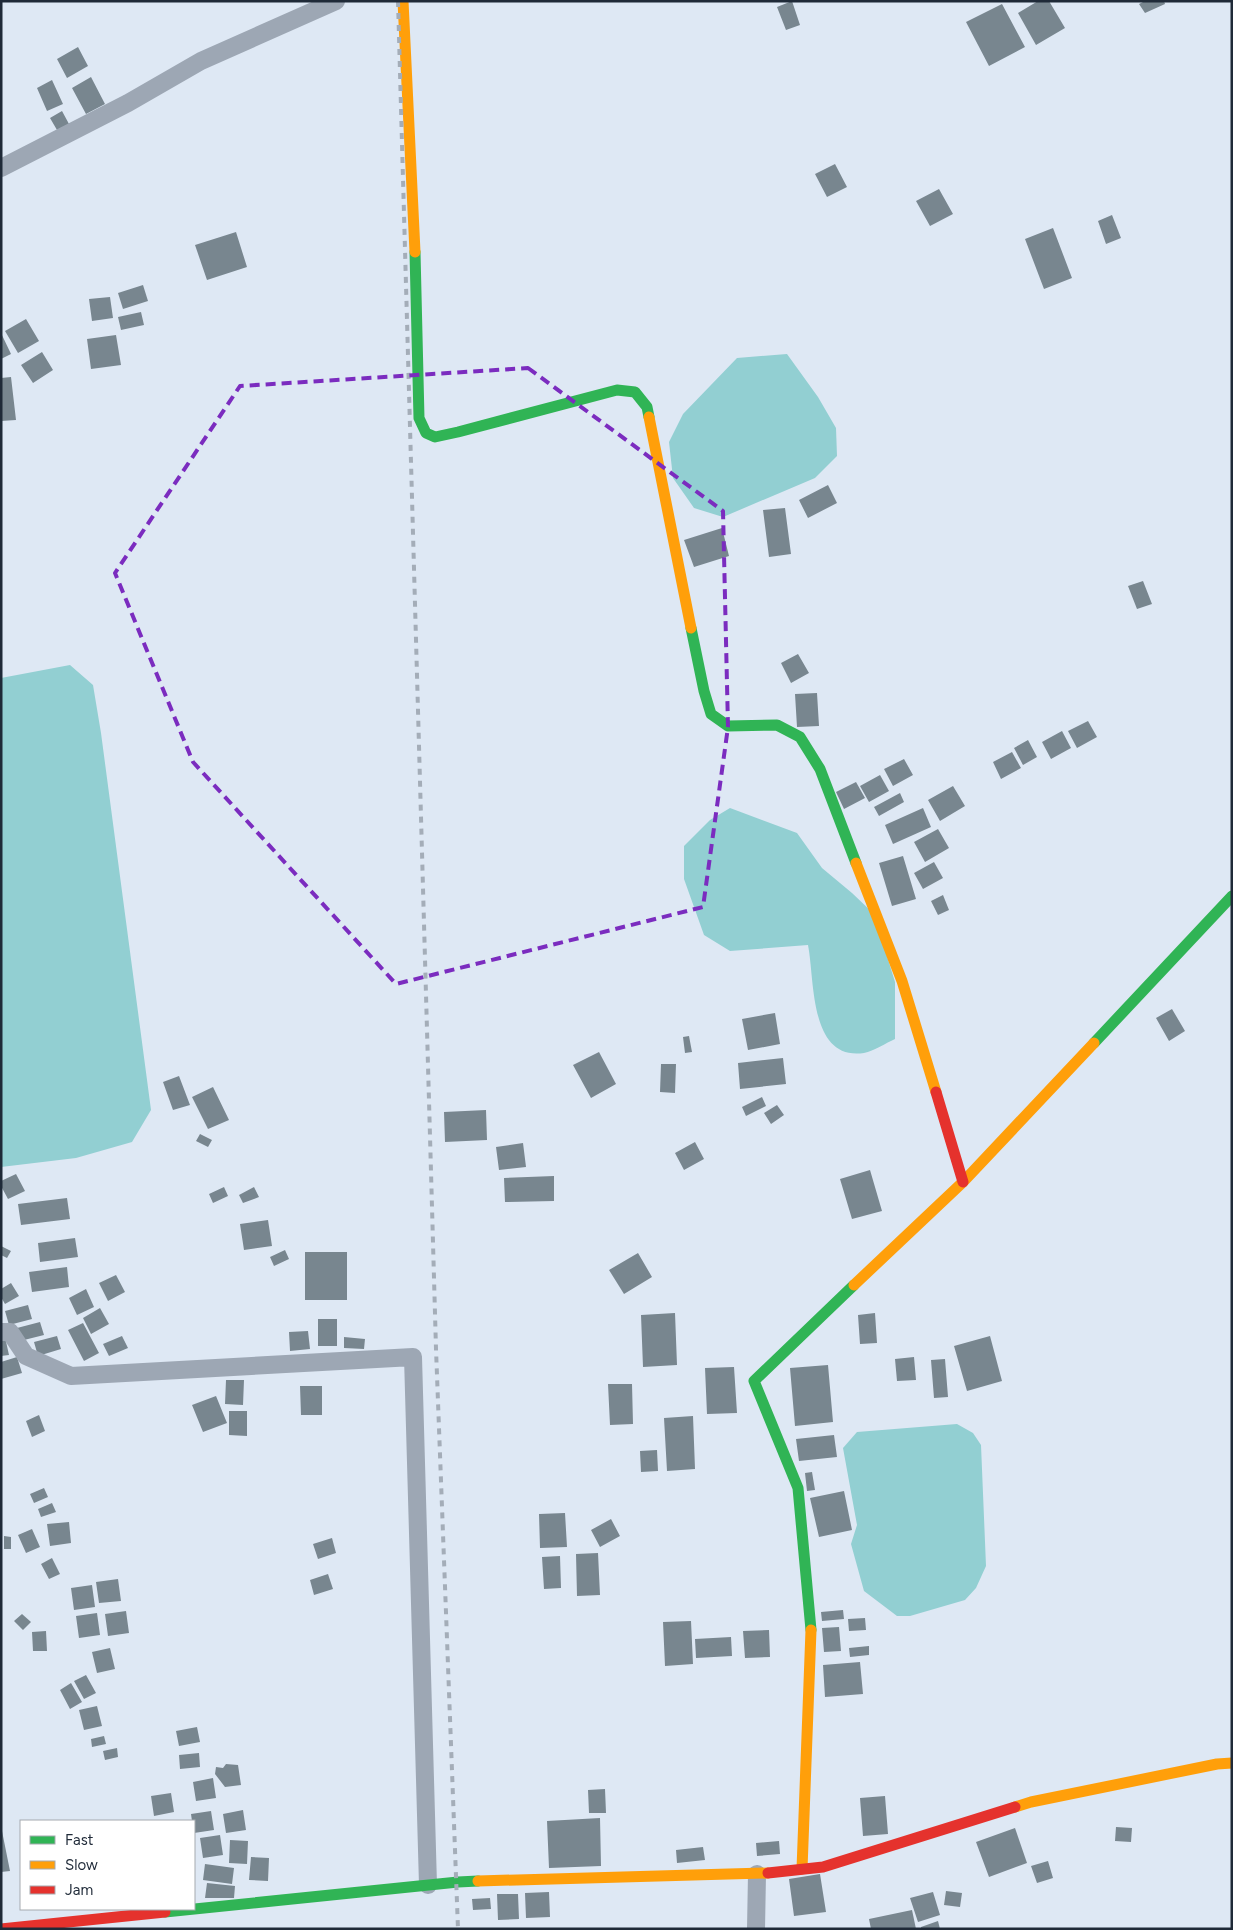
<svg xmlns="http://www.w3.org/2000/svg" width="1233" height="1930" font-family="Figtree,sans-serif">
  <rect width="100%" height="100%" fill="#dee8f4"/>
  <!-- water -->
  <path fill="#92cfd2" d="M 787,354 L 818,397 L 836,428 L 837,456 L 815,478 L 723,517 L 694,508 L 673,478 L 669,442 L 683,414 L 737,358 Z
    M 70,665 L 93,685 L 101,733 L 151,1110 L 132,1142 L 76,1158 L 1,1167 L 1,678 Z
    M 730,808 L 797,833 L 822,868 L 852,893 L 874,914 L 895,982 L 895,1039 C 886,1043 874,1051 864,1053 C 809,1061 815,981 808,945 L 730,951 L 704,935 L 684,879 L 684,846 L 710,820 Z
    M 957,1424 L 973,1433 L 981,1445 L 986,1566 L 976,1588 L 965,1600 L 910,1616 L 897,1616 L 864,1591 L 851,1544 L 857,1525 L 843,1448 L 857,1432 Z"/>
  <!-- building -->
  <path fill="#78868f" d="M 792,1 L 800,25 L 786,30 L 777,7 Z
    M 1038,1 L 1049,1 L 1065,28 L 1036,45 L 1018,13 Z
    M 1145,1 L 1164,1 L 1165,4 L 1145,13 L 1139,4 Z
    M 1002,4 L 1025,47 L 989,66 L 966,22 Z
    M 78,47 L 88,66 L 67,78 L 57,59 Z
    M 91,77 L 105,104 L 86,114 L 72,88 Z
    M 52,80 L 63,104 L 47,111 L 37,88 Z
    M 62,111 L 69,124 L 57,130 L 50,118 Z
    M 835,164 L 847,187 L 827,197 L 815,174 Z
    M 939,189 L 953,214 L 930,226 L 916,201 Z
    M 1112,215 L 1121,238 L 1106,244 L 1098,221 Z
    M 1053,228 L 1072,278 L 1044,289 L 1025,239 Z
    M 236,232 L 247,267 L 207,280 L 195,245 Z
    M 143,285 L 148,301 L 123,309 L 118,293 Z
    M 110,297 L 113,318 L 92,321 L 89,299 Z
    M 141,312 L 144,325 L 121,330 L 118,317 Z
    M 26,319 L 39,341 L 18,353 L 5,331 Z
    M 1,333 L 11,354 L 1,359 Z
    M 116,335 L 121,365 L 91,369 L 87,339 Z
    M 42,352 L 53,370 L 33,383 L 21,365 Z
    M 11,377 L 16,420 L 1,421 L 1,378 Z
    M 828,485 L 837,503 L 808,518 L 799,500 Z
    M 785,508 L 791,554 L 769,557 L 763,510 Z
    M 722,528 L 729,556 L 694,567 L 684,540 Z
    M 1143,581 L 1152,604 L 1137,609 L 1128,586 Z
    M 798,654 L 809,673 L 791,683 L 781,663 Z
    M 817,693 L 819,726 L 797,727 L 795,694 Z
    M 1088,721 L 1097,737 L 1077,748 L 1068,731 Z
    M 1062,731 L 1071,748 L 1051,759 L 1042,742 Z
    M 1028,740 L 1037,757 L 1023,765 L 1014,748 Z
    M 1012,752 L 1021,768 L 1001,779 L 993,762 Z
    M 904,759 L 913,775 L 893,786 L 884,769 Z
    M 880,775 L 889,791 L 869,802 L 860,786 Z
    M 856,782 L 865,798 L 844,809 L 836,792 Z
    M 953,786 L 965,806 L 940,821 L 928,800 Z
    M 900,793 L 904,802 L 879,816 L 874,807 Z
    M 923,808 L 931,827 L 893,844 L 885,825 Z
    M 938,829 L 949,848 L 925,862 L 914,842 Z
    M 903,856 L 916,899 L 892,906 L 879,863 Z
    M 934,862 L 943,878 L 923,889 L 914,873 Z
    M 943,895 L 949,910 L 938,915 L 931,901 Z
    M 1172,1009 L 1185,1031 L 1169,1041 L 1156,1018 Z
    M 775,1013 L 780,1044 L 748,1050 L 742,1019 Z
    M 689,1036 L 692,1052 L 685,1053 L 683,1037 Z
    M 599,1052 L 616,1084 L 591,1098 L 573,1065 Z
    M 783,1058 L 786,1084 L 740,1089 L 738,1063 Z
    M 661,1064 L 676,1064 L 675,1093 L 660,1092 Z
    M 179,1076 L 190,1105 L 173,1110 L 163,1082 Z
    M 213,1087 L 229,1120 L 208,1129 L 192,1097 Z
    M 762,1097 L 766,1106 L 746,1116 L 742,1107 Z
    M 777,1105 L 784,1115 L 771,1124 L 764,1113 Z
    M 486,1110 L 487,1140 L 445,1142 L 444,1112 Z
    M 200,1134 L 212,1140 L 208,1147 L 196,1141 Z
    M 695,1142 L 704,1159 L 684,1170 L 675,1153 Z
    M 523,1143 L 526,1167 L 499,1170 L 496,1147 Z
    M 870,1170 L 882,1211 L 852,1219 L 840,1179 Z
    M 16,1174 L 25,1191 L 8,1199 L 1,1186 L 1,1181 Z
    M 554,1176 L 554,1201 L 505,1202 L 504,1178 Z
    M 224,1187 L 228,1196 L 213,1203 L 209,1194 Z
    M 254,1187 L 259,1197 L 243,1203 L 239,1195 Z
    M 67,1198 L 70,1219 L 21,1225 L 18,1204 Z
    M 268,1220 L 272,1246 L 244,1250 L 240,1224 Z
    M 75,1238 L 78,1257 L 40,1262 L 38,1243 Z
    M 1,1246 L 11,1251 L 7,1258 L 1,1255 Z
    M 285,1250 L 289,1259 L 274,1266 L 270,1257 Z
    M 305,1252 L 347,1252 L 347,1300 L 305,1300 Z
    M 638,1253 L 652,1277 L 624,1294 L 609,1270 Z
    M 67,1267 L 69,1287 L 32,1292 L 29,1272 Z
    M 116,1275 L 125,1292 L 108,1301 L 99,1283 Z
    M 11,1283 L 19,1296 L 5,1304 L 1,1297 L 1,1289 Z
    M 86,1289 L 94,1307 L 77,1315 L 69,1298 Z
    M 28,1305 L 32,1319 L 9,1325 L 5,1311 Z
    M 100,1308 L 109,1324 L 91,1334 L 83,1318 Z
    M 675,1313 L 677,1365 L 643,1367 L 641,1315 Z
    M 875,1313 L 877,1343 L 860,1344 L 858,1315 Z
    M 318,1319 L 337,1319 L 337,1346 L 318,1346 Z
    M 40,1322 L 44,1335 L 20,1341 L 17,1328 Z
    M 83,1323 L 99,1353 L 84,1361 L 68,1330 Z
    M 308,1331 L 310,1349 L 290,1351 L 289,1332 Z
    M 57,1336 L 61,1349 L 38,1356 L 34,1342 Z
    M 122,1336 L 128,1348 L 109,1356 L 103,1344 Z
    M 990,1336 L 1002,1381 L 967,1391 L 954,1346 Z
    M 1,1337 L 5,1337 L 9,1355 L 1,1356 Z
    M 344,1337 L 365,1339 L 364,1349 L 344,1348 Z
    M 17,1357 L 22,1373 L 1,1379 L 1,1362 Z
    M 914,1357 L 916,1380 L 897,1381 L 895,1359 Z
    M 945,1359 L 948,1397 L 934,1398 L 931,1360 Z
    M 828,1365 L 833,1422 L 795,1426 L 790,1368 Z
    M 734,1367 L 737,1413 L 707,1414 L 705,1368 Z
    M 226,1380 L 244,1380 L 243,1405 L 225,1404 Z
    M 608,1384 L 632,1384 L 633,1424 L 610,1425 Z
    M 300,1386 L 322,1386 L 322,1415 L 301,1415 Z
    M 216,1396 L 227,1423 L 203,1432 L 192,1405 Z
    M 229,1411 L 247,1411 L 247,1436 L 229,1435 Z
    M 39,1415 L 45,1431 L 32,1437 L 26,1421 Z
    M 693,1416 L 695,1469 L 667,1471 L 664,1418 Z
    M 834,1435 L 837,1457 L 799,1461 L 796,1439 Z
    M 657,1450 L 658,1471 L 641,1472 L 640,1451 Z
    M 812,1472 L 815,1490 L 807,1491 L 805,1473 Z
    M 44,1488 L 48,1497 L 34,1503 L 30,1494 Z
    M 844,1491 L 852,1530 L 819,1537 L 810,1498 Z
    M 52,1503 L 56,1512 L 41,1517 L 38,1509 Z
    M 565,1513 L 567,1547 L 540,1548 L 539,1514 Z
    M 611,1519 L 620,1536 L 600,1547 L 591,1530 Z
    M 69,1522 L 71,1543 L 50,1546 L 47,1524 Z
    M 32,1529 L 40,1547 L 26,1553 L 18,1535 Z
    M 4,1536 L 11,1537 L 11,1549 L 4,1549 Z
    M 332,1538 L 336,1553 L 318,1559 L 313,1544 Z
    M 598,1553 L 600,1595 L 577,1596 L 576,1554 Z
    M 560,1556 L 561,1588 L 544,1589 L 542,1557 Z
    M 52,1558 L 60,1574 L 49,1579 L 41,1564 Z
    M 328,1574 L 333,1589 L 314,1595 L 310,1580 Z
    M 118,1579 L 121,1601 L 99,1603 L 96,1582 Z
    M 92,1585 L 95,1607 L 74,1610 L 71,1588 Z
    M 843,1610 L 844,1619 L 822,1621 L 821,1612 Z
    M 126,1611 L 129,1633 L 108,1636 L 105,1614 Z
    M 97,1613 L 100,1635 L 79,1638 L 76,1616 Z
    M 22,1614 L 31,1622 L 23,1630 L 14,1621 Z
    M 865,1618 L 866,1630 L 849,1631 L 848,1619 Z
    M 691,1621 L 693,1664 L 665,1666 L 663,1622 Z
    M 839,1627 L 841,1651 L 824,1652 L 822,1628 Z
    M 769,1630 L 770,1657 L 745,1658 L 743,1631 Z
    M 46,1631 L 47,1651 L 33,1651 L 32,1632 Z
    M 731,1637 L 732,1656 L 696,1658 L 695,1639 Z
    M 869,1646 L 869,1655 L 850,1657 L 849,1648 Z
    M 110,1648 L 115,1669 L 97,1673 L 92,1652 Z
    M 860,1662 L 863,1694 L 825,1697 L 823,1665 Z
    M 86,1675 L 96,1693 L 84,1699 L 74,1681 Z
    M 71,1683 L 82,1702 L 70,1709 L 60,1690 Z
    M 97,1706 L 102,1726 L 84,1730 L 79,1710 Z
    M 197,1727 L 200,1742 L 179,1746 L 176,1731 Z
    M 104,1736 L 106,1744 L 92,1747 L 91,1739 Z
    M 117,1748 L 118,1757 L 105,1760 L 103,1751 Z
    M 199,1753 L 200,1767 L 180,1769 L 179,1755 Z
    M 226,1764 L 238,1765 L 241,1785 L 225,1787 L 215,1774 L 216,1767 L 223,1768 Z
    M 213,1778 L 216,1798 L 196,1801 L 193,1782 Z
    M 605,1789 L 606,1813 L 589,1813 L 588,1790 Z
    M 171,1793 L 174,1812 L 154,1816 L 151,1796 Z
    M 885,1796 L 888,1834 L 863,1836 L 860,1798 Z
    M 243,1810 L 246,1830 L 226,1833 L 223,1814 Z
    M 211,1811 L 214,1830 L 194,1833 L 194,1821 L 192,1821 L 191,1814 Z
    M 600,1818 L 601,1866 L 549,1868 L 547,1821 Z
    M 1,1826 L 10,1871 L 1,1872 Z
    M 1116,1827 L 1132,1828 L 1131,1842 L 1115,1841 Z
    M 1015,1828 L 1027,1863 L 989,1877 L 976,1842 Z
    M 220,1835 L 223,1855 L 203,1858 L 200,1838 Z
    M 230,1840 L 248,1841 L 247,1864 L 229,1863 Z
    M 779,1841 L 780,1854 L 757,1856 L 756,1843 Z
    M 703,1847 L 705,1860 L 677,1863 L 676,1850 Z
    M 251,1857 L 269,1858 L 268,1881 L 249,1880 Z
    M 1048,1861 L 1053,1878 L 1037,1883 L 1031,1866 Z
    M 205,1864 L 234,1868 L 232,1884 L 203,1880 Z
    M 820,1874 L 826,1912 L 794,1916 L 789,1879 Z
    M 207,1883 L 235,1886 L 234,1898 L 205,1898 Z
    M 946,1891 L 962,1893 L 960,1907 L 944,1905 Z
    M 549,1892 L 550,1917 L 526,1918 L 525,1893 Z
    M 933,1892 L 940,1915 L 918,1922 L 910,1898 Z
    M 497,1894 L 518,1894 L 519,1919 L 498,1920 Z
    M 490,1898 L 491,1909 L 473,1910 L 472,1899 Z
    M 912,1910 L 916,1929 L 871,1929 L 869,1919 Z
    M 938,1921 L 940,1929 L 921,1929 L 921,1927 Z"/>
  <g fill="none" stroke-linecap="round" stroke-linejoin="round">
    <!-- street -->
    <path stroke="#9da7b4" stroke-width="18" d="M 1,168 L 128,103 L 201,61 L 336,1
      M 1,1332 L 10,1332 L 26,1356 L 71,1376 L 413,1357 L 428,1885
      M 756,1929 L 757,1874"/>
    <!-- fast -->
    <path stroke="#30b455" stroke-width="11" d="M 415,252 L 419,418 L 426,433 L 435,437 L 458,432 L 617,390 L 635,392 L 647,407 L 649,417
      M 691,628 L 704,691 L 711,714 L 728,726 L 777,725 L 800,737 L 820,769 L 856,863
      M 1094,1043 L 1232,896
      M 811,1630 L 798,1488 L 754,1381 L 854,1285
      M 165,1912 L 458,1882 L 478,1881"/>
    <!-- slow -->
    <path stroke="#ff9f0a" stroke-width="11" d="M 403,1 L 415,252
      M 649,417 L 691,628
      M 856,863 L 902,981 L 936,1092
      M 854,1285 L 963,1182 L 1094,1043
      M 1015,1807 L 1031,1802 L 1217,1764 L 1232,1763
      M 802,1869 L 811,1630
      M 478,1881 L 768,1873"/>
    <!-- jam -->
    <path stroke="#e5322d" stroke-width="11" d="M 936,1092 L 963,1182
      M 768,1873 L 823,1867 L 1015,1807
      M 1,1929 L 165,1912"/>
    <!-- rail -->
    <path stroke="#a4adb8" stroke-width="4" stroke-dasharray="6 6" stroke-linecap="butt" d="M 398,1 L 436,1349 L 458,1929"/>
  </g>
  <!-- marked area -->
  <path fill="none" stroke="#7b2cbf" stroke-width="4" stroke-dasharray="10 6" stroke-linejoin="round" d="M 528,368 L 723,511 L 728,727 L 703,907 L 396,984 L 193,762 L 115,573 L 240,386 Z"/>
  <!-- border -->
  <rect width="1233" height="1930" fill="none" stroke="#1f2a38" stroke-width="5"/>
  <!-- legend -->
  <rect x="20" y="1820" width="175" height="90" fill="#ffffff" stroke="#a5aaaf"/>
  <rect x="30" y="1836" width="25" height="8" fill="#30b455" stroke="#a5aaaf"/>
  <text x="65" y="1845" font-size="15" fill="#1f2a38">Fast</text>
  <rect x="30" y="1861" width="25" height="8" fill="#ff9f0a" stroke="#a5aaaf"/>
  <text x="65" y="1870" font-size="15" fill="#1f2a38">Slow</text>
  <rect x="30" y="1886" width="25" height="8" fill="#e5322d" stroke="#a5aaaf"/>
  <text x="65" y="1895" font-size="15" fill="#1f2a38">Jam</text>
</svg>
